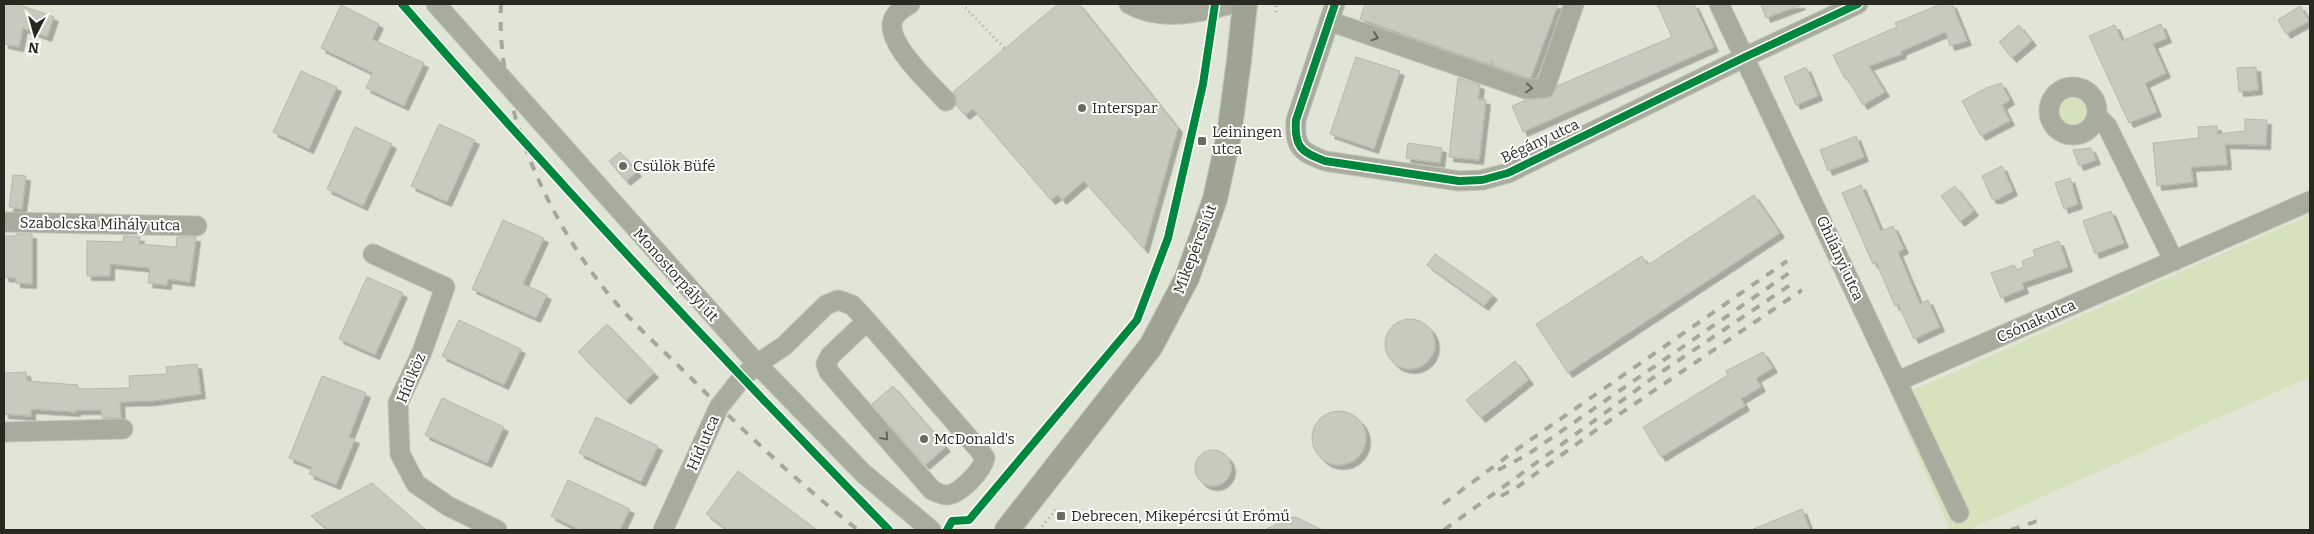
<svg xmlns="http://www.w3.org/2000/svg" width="2314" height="534" font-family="Bitter,serif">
  <defs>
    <filter id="shadow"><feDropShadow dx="4.5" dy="4.5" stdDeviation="0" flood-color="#0004"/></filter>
  </defs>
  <rect width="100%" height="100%" fill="#e0e5d6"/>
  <!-- green -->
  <path fill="#d5e2bc" d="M2058 111a15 15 0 1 1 30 0a15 15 0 1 1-30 0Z
    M 2310,215 L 2310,377 L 1968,530 L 1950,530 L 1893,399 Z"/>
  <!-- building -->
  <path fill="#c6cbbe" stroke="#b5b9ad" filter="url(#shadow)" d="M 4,4 L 17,4 L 54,17 L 47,37 L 23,28 L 19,47 L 4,44 Z
    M 1058,4 L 1079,4 L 1178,128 L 1144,249 L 1084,181 L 1062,200 L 1058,195 L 1051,200 L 973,109 L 965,115 L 956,105 L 957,98 L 953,92 Z
    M 1365,4 L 1558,4 L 1531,77 L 1528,78 L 1494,66 L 1491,59 L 1491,65 L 1360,19 Z
    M 1657,4 L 1694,4 L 1714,47 L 1523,132 L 1512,106 L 1526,100 L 1551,97 L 1557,86 L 1672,37 Z
    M 1761,4 L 1801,4 L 1801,5 L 1766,18 Z
    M 1941,4 L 1952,4 L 1967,41 L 1950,46 L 1946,32 L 1901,51 L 1902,54 L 1869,66 L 1885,92 L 1863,105 L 1847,78 L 1845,79 L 1833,55 L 1897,27 L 1895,23 Z
    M 341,5 L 379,24 L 372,39 L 424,63 L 404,106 L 366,88 L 373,73 L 321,48 Z
    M 2300,6 L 2309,21 L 2286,34 L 2278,20 Z
    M 2161,24 L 2167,38 L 2153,44 L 2166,73 L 2145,83 L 2157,112 L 2129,123 L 2089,36 L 2115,25 L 2122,41 Z
    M 2019,25 L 2032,41 L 2012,58 L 1999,42 Z
    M 1356,57 L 1400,71 L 1374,149 L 1330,134 Z
    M 1806,67 L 1818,96 L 1796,105 L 1784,77 Z
    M 2256,67 L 2258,90 L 2239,92 L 2237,68 Z
    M 301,71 L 337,87 L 309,149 L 273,132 Z
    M 1458,78 L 1480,85 L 1478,99 L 1486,100 L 1479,160 L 1449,157 Z
    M 2001,83 L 2010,100 L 2002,105 L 2010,121 L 1981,136 L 1962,101 L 1986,88 Z
    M 2245,119 L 2267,120 L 2266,145 L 2225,144 L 2227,165 L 2191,167 L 2193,182 L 2157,186 L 2153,143 L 2199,138 L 2198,127 L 2217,126 L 2217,134 L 2245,131 Z
    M 439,124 L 475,140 L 447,202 L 411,186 Z
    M 355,127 L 392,144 L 363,206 L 327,189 Z
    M 1856,136 L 1864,157 L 1828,171 L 1820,150 Z
    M 1408,143 L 1442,148 L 1440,163 L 1406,158 Z
    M 2091,148 L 2096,160 L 2079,166 L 2073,150 Z
    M 620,152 L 637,172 L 626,181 L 609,161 Z
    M 2002,166 L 2013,191 L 1998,199 L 1992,199 L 1982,176 Z
    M 13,175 L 26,176 L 22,209 L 9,207 Z
    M 2070,178 L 2078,204 L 2064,209 L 2055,183 Z
    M 1861,185 L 1881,231 L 1893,226 L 1904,249 L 1898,252 L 1920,304 L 1928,300 L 1940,327 L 1914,339 L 1898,304 L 1895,306 L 1876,262 L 1873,264 L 1842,193 Z
    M 1955,186 L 1974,211 L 1960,222 L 1941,196 Z
    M 1754,195 L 1780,233 L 1568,373 L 1536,324 L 1642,256 L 1648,265 Z
    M 2111,211 L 2124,243 L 2095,254 L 2083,221 Z
    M 503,220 L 544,238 L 523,284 L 547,295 L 536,318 L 472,289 Z
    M 16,234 L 32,234 L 32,284 L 16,283 L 16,278 L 4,277 L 4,236 L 16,236 Z
    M 124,236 L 140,237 L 139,244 L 176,247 L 177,237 L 196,237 L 190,282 L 167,279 L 167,285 L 148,283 L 150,268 L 110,264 L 110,276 L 87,276 L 87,241 L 123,242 Z
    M 2059,241 L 2068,267 L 2022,283 L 2024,289 L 2001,298 L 1991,273 L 2014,265 L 2017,270 L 2024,266 L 2022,261 L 2035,256 L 2033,250 Z
    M 1435,254 L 1493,295 L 1484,306 L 1427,265 Z
    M 367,277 L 403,293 L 375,355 L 339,339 Z
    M1385 344a25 25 0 1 1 50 0a25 25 0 1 1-50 0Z
    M 459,320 L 521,349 L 504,385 L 442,356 Z
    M 607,324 L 654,373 L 626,400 L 578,352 Z
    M 1763,352 L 1773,368 L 1756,378 L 1761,387 L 1741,399 L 1745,406 L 1661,457 L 1643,427 L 1728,375 L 1726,371 Z
    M 1515,361 L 1529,380 L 1481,418 L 1466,400 Z
    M 197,364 L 201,394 L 152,401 L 120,402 L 121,418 L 102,418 L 101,410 L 76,410 L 76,412 L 31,409 L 31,416 L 4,414 L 4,373 L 26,372 L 27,381 L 78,385 L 78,389 L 130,388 L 129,376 L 167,374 L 166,367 Z
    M 322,376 L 366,393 L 349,437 L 355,439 L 336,485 L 309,474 L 312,467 L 289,458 Z
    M 893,386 L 946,447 L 925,465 L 872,404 Z
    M 442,398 L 504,427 L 487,463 L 425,435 Z
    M1312 438a27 27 0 1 1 54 0a27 27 0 1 1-54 0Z
    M 596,417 L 658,446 L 641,482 L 579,453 Z
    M1195 468a18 18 0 1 1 36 0a18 18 0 1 1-36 0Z
    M 738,471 L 817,530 L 728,530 L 706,514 Z
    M 568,480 L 630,509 L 620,530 L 580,530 L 551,516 Z
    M 372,483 L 426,530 L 329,530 L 311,516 Z
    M 1802,509 L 1810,530 L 1751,530 Z
    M 1293,517 L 1298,518 L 1322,530 L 1264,530 Z"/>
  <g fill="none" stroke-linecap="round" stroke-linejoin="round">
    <defs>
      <path id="minor" d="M 436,4 L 757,364 L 863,473 L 931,530
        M 910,4 C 905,7 898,11 895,16 C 879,39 932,85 946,101
        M 1129,4 C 1160,22 1198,13 1231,4
        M 1335,4 L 1296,120 C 1294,147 1301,152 1325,161 L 1459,181 L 1482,180 L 1508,173 L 1745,57 L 1858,4
        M 1719,4 L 1959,513
        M 1329,21 L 1526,89 L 1545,88 L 1574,4
        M2049 111a24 24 0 1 1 48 0a24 24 0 1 1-48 0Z
        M 2097,116 L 2107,126 L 2174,261
        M 4,222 L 197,226
        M 373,254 L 445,287 L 422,352 L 398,403 L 400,454 L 416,484 L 448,506 L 497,530
        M 1898,381 L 2310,201
        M 4,432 L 123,429
        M 663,530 L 719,407 L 741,379 L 757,364 L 784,346 L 826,305 L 838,300 L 852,305 L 867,321 L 981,452 L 985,458 C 982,471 960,494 947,495 C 941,495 936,492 932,490 L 829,372 L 826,364 L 830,356 L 867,321"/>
      <path id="major" d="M 1007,530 L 1151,346 L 1187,278 L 1215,199 L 1229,135 L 1239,60 L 1245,4"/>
    </defs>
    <!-- minor casing -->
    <use href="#minor" stroke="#bec2b7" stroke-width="21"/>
    <!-- major casing -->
    <use href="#major" stroke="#bec2b7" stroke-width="26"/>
    <!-- path -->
    <path stroke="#a6aa9e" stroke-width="3" stroke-dasharray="1 4" stroke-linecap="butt" d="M 962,4 L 1005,49
      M 1276,12 L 1276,4
      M 1039,530 L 1058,507"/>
    <!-- minor -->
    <use href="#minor" stroke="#a7ac9d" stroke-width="19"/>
    <!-- major -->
    <use href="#major" stroke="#9fa492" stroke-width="24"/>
    <!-- rail -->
    <path stroke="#a4a89a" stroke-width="4" stroke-dasharray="9 9" stroke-linecap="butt" d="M 501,4 C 496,103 543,209 602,286 C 628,320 663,350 694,381 C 746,434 800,484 858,530
      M 1498,470 L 1527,455 L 1792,271
      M 1501,496 L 1516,488 L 1596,430 L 1802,290
      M 1443,504 L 1516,450 L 1787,261
      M 1444,530 L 1657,375 L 1796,281
      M 2011,530 L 2040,520"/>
    <defs>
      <path id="cycleway" d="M 402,4 C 559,184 722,359 889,530
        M 1335,4 L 1296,120 C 1294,147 1301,152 1325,161 L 1459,181 L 1482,180 L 1508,173 L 1745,57 L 1858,4
        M 947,530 L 952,521 L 969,520 L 1137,320 L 1168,238 L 1203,84 L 1215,4"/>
    </defs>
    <!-- cycleway casing -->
    <use href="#cycleway" stroke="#fff" stroke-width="11"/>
    <!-- cycleway -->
    <use href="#cycleway" stroke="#00873e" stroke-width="8"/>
  </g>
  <!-- one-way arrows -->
  <defs><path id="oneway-chevron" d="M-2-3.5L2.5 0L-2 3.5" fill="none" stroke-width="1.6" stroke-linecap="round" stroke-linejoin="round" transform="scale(1.25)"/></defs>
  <g stroke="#606458">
    <use href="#oneway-chevron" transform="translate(1375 37) rotate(19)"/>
    <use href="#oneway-chevron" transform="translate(1529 88) rotate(5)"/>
    <use href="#oneway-chevron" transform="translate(885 437) rotate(49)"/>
  </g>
  <!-- markers -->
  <g fill="#676b60" stroke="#fff" stroke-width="2">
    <circle cx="1082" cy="108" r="5"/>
    <rect x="1197" y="136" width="10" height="10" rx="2.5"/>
    <circle cx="623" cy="166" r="5"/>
    <circle cx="924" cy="439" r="5"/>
    <rect x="1056" y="511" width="10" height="10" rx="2.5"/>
  </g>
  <g text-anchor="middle" stroke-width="4" stroke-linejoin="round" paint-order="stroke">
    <!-- poi labels -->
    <g font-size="15" fill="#262a20" stroke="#fff" text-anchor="start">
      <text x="1092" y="113">Interspar</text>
      <text x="1212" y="137">Leiningen<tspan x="1212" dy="17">utca</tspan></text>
      <text x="633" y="171">Csülök Büfé</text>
      <text x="934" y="444">McDonald's</text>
      <text x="1071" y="521">Debrecen, Mikepércsi út Erőmű</text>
    </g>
    <!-- street labels -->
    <g font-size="15" fill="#262a20" stroke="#fff">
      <text transform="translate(1540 141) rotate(-25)" y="5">Bégány utca</text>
      <text transform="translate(100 224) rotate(1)" y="5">Szabolcska Mihály utca</text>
      <text transform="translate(1195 249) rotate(-69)" y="5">Mikepércsi út</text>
      <text transform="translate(1840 258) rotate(65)" y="5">Ghilányi utca</text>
      <text transform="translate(676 275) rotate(48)" y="5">Monostorpályi út</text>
      <text transform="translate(2036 321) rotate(-24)" y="5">Csónak utca</text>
      <text transform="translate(411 378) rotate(-67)" y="5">Híd köz</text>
      <text transform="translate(703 443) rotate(-66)" y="5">Híd utca</text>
    </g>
  </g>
  <!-- border -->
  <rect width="2314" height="534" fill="none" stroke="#262a20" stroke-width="10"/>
  <!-- north arrow -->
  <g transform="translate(35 35) rotate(186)" stroke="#ffffff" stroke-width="4" paint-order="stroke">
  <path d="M0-4L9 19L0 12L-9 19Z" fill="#262a20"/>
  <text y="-8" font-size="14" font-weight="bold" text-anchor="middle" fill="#262a20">N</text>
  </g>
</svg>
